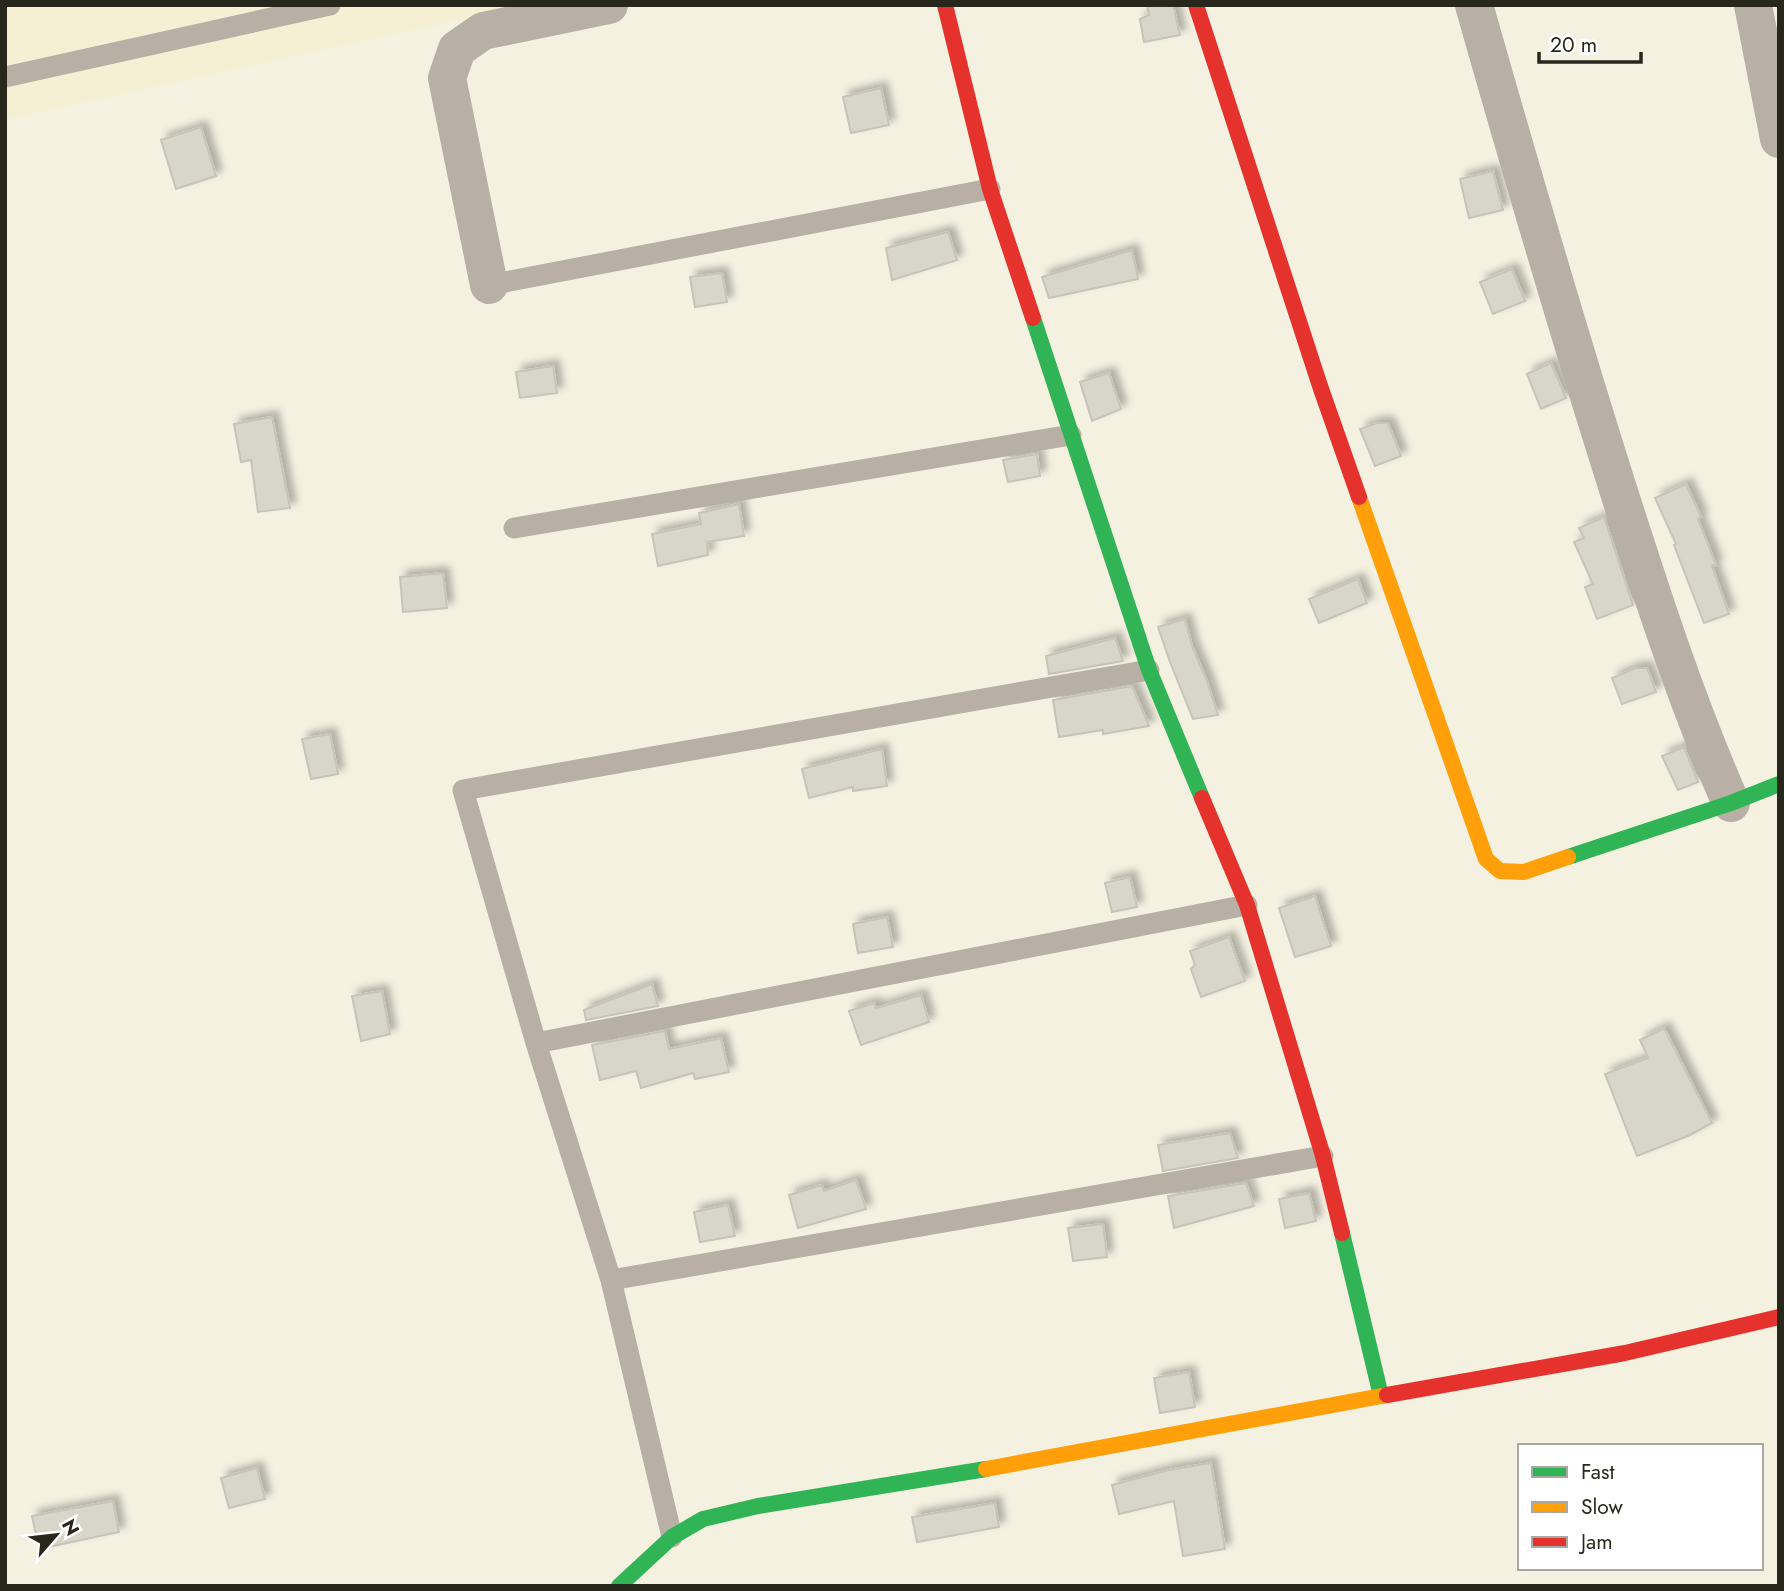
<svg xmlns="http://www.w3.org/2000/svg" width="1784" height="1591" font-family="Jost,sans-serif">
  <defs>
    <filter id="shadow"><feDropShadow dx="6" dy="-6" stdDeviation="3.5" flood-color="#0004"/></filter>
  </defs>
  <rect width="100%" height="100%" fill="#f4f1e1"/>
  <!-- built -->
  <path fill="#f5f0d4" d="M 5,5 L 528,5 L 5,120 Z"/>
  <!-- building -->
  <path fill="#d8d6c9" stroke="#c6c4b8" stroke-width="2" filter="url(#shadow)" d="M 1147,5 L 1173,5 L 1180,35 L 1144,42 L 1140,19 L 1149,15 Z
    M 881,88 L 889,125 L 851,133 L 843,97 Z
    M 201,127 L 216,176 L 176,189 L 161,140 Z
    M 1493,171 L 1503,210 L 1469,218 L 1460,179 Z
    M 948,232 L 957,260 L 892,280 L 886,248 Z
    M 1132,250 L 1138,279 L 1049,298 L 1042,277 Z
    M 1512,269 L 1525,301 L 1493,314 L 1480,282 Z
    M 722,273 L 727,302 L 695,307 L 690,277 Z
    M 1551,363 L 1566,398 L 1541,409 L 1527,374 Z
    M 553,366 L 557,393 L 520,398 L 516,372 Z
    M 1109,373 L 1121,409 L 1092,421 L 1080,382 Z
    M 272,417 L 290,508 L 258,512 L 251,460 L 241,462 L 234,424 Z
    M 1377,423 L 1388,423 L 1401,456 L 1375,466 L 1360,429 Z
    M 1037,454 L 1040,476 L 1008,482 L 1003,460 Z
    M 1686,484 L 1701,517 L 1698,519 L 1716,565 L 1712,566 L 1729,614 L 1704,623 L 1674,545 L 1676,544 L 1655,498 Z
    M 739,504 L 744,536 L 707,542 L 708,555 L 658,566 L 652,534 L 701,524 L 699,513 Z
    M 1604,517 L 1633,605 L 1597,619 L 1585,587 L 1593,584 L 1574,542 L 1584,538 L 1579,528 Z
    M 443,573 L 447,608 L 403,612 L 400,577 Z
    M 1358,579 L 1367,603 L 1319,623 L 1309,599 Z
    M 1185,619 L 1192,646 L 1207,681 L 1218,715 L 1193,719 L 1170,662 L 1158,627 Z
    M 1115,638 L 1123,661 L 1049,674 L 1046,656 Z
    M 1636,668 L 1647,668 L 1656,692 L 1622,704 L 1612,678 Z
    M 1132,686 L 1149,726 L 1103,734 L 1103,730 L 1059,737 L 1053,700 Z
    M 330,734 L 338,774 L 311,779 L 302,739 Z
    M 1684,747 L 1698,782 L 1678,790 L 1662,756 Z
    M 882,749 L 887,786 L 853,791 L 853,787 L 809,798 L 802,769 Z
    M 1130,877 L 1137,907 L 1112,912 L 1105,883 Z
    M 1315,896 L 1331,946 L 1295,957 L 1279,908 Z
    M 887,917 L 893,947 L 858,953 L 853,924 Z
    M 1229,937 L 1245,981 L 1201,997 L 1191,969 L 1195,965 L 1190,951 Z
    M 652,984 L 658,1006 L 586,1020 L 584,1010 Z
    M 382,991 L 390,1034 L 361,1041 L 352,996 Z
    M 921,995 L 929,1022 L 861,1045 L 849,1011 L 874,1003 L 876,1008 Z
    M 1664,1028 L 1712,1123 L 1690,1135 L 1637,1156 L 1605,1074 L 1648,1058 L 1640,1040 Z
    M 665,1031 L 669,1049 L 721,1038 L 729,1072 L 695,1079 L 693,1073 L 641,1088 L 636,1071 L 600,1080 L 592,1045 Z
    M 1230,1133 L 1238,1158 L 1163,1171 L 1158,1145 Z
    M 856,1180 L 866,1209 L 798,1228 L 789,1195 L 822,1185 L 824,1191 Z
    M 1246,1183 L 1254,1206 L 1174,1228 L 1168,1196 Z
    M 1309,1193 L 1316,1221 L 1285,1228 L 1279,1199 Z
    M 728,1205 L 735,1236 L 700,1242 L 694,1212 Z
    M 1103,1224 L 1107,1257 L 1073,1261 L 1068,1228 Z
    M 1189,1372 L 1195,1407 L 1160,1413 L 1154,1378 Z
    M 1211,1463 L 1225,1549 L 1183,1556 L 1174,1501 L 1119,1514 L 1112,1485 L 1169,1470 Z
    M 257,1468 L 265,1499 L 229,1508 L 221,1478 Z
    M 113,1501 L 119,1532 L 39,1549 L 32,1516 Z
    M 995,1503 L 999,1527 L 917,1542 L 912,1517 Z"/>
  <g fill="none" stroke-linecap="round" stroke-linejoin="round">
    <!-- lane -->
    <path stroke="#b8b0a5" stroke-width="21" d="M 5,77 L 330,5
      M 489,285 L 990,189
      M 514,528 L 1071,435
      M 536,1043 L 1247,905
      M 611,1280 L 1323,1156
      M 672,1537 L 611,1280 L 536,1043 L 463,790 L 1149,670"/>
    <!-- street -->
    <path stroke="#b8b0a5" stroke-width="38" d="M 1474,5 C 1520,167 1567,328 1618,489 C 1652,595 1686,701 1731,803
      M 1753,5 L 1779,139
      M 489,285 L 447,78 L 457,49 L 483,31 L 609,5"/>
    <!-- fast -->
    <path stroke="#30b455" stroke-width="16" d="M 1033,318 L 1149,670 L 1202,798
      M 1568,857 L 1731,803 L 1779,784
      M 1342,1233 L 1381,1396
      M 619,1586 L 672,1537 L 703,1519 L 758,1506 L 986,1469"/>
    <!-- slow -->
    <path stroke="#ff9f0a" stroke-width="16" d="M 1359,497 L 1486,859 L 1500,871 L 1524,872 L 1568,857
      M 986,1469 L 1387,1395"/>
    <!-- jam -->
    <path stroke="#e5322d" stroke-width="16" d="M 945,5 L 990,189 L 1033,318
      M 1196,5 L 1320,386 L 1359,497
      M 1202,798 L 1247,905 L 1323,1156 L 1342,1233
      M 1387,1395 L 1625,1353 L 1779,1317"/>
  </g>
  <!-- border -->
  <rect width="1784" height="1591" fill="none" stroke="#28271b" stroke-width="14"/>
  <!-- legend -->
  <rect x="1518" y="1444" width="245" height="126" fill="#ffffff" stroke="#a9a9a4" stroke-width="2"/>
  <rect x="1532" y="1467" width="35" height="10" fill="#30b455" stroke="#a9a9a4" stroke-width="2"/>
  <text x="1581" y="1479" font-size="21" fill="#28271b">Fast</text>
  <rect x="1532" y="1502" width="35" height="10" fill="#ff9f0a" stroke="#a9a9a4" stroke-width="2"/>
  <text x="1581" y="1514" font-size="21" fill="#28271b">Slow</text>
  <rect x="1532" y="1537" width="35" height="10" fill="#e5322d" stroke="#a9a9a4" stroke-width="2"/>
  <text x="1581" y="1549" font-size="21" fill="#28271b">Jam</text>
  <!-- north arrow -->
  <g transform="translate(56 1535) rotate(62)" stroke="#ffffff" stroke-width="5" paint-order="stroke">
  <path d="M0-5L12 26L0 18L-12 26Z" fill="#28271b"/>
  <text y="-10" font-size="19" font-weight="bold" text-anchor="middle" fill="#28271b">N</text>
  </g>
  <!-- scale -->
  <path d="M1539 52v10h102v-10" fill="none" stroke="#28271b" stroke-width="3.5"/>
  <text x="1550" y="52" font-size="21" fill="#28271b" stroke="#ffffff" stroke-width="5" paint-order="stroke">20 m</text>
</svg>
